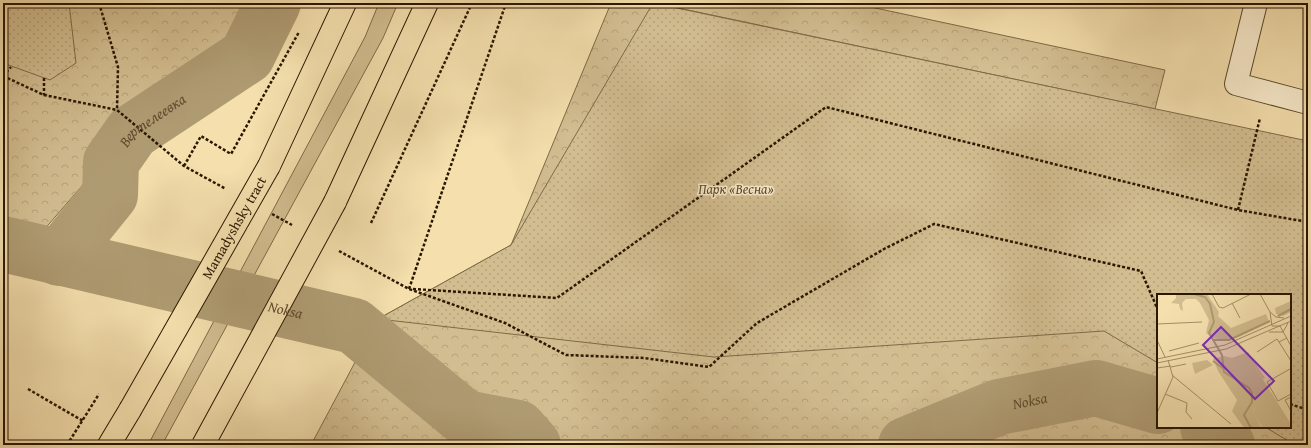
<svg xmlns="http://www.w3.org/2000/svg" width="1311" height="448" font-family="'Gentium Book Plus',serif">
  <defs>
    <pattern id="forest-crowns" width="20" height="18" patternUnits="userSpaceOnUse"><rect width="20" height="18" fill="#d2bd90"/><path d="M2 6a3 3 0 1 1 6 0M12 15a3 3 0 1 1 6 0" fill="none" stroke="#b4a27a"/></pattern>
    <pattern id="park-dots" width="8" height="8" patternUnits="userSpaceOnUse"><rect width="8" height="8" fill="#d2bd90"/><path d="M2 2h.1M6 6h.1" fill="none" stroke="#b4a27a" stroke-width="1.8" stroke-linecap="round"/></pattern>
  </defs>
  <rect width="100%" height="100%" fill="#f4dfad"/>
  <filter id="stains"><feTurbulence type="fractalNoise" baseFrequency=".005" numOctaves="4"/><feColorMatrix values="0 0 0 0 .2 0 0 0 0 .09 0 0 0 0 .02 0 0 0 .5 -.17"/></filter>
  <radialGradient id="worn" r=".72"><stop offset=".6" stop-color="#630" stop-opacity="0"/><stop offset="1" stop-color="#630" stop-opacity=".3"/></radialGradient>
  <!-- green -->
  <path fill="#d2bd90" stroke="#7e6a48" d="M 379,3 L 398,3 L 383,38 L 162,445 L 148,445 L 365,37 Z"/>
  <!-- forest -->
  <path fill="url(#forest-crowns)" stroke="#7e6a48" d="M 3,3 L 282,3 L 232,97 L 107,157 L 36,239 L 3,253 Z
    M 611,3 L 653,3 L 1158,317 L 1158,427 L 1290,427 L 1308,445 L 311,445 L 378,319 L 511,245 Z
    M 655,3 L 852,3 L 1165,70 L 1155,109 Z"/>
  <!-- park -->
  <path fill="url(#park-dots)" stroke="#7e6a48" d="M 3,3 L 69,3 L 76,63 L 50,80 L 3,63 Z
    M 653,3 L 1308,141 L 1308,445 L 1295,445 L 1265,427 L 1290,427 L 1290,295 L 1158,295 L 1158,363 L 1104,331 L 714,357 L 378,319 L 511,245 Z"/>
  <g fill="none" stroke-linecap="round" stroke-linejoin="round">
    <!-- river -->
    <g stroke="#af9b72" stroke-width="56">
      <path id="s1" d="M 3,244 L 354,326 L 465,418 L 518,428 L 533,445"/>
      <path id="s2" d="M 59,258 L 110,195 L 111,162 L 132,132 L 247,56 L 273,3"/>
      <path d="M 1208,427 L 1227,445"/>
      <path id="s3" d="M 906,445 L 999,407 L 1096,388 L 1158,406"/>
    </g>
    <defs>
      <path id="minor" d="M 1256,3 L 1236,84 L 1308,103"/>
      <path id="major" d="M 269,166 L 345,3
        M 335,202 L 427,3
        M 109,445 L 130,410"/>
    </defs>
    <!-- minor casing -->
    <use href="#minor" stroke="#5c492b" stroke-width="24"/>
    <!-- major casing -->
    <use href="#major" stroke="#2a1700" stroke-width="24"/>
    <!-- path -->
    <path stroke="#2a1700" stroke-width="2.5" stroke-dasharray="3 2" stroke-linecap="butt" d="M 99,3 L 118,67 L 117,110
      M 3,76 L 44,95 L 117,110 L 184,166 L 226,189
      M 3,76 L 11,67
      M 44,78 L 44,95
      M 184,166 L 201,136 L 231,154 L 299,32
      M 1238,210 L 1260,118
      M 272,214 L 292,225
      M 371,223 L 472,3
      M 339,251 L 409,289 L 505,323 L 566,355 L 644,358 L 709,367 L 757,323 L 884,249 L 934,224 L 1141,271 L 1158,310
      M 409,289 L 506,3
      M 413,289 L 557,298 L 826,107 L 1238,210 L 1308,222
      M 28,389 L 83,421
      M 1290,404 L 1308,410
      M 67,445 L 99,394"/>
    <!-- minor -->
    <use href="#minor" stroke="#f8eaca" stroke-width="22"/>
    <!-- major -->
    <use href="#major" stroke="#f4dfad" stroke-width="22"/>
    <defs>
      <g id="major-bridge">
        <path id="s4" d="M 130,410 L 269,166"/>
        <path d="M 203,445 L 335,202"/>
      </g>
    </defs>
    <!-- major-bridge casing -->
    <use href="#major-bridge" stroke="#2a1700" stroke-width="24" stroke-linecap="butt"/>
    <!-- major-bridge -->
    <use href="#major-bridge" stroke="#f4dfad" stroke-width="22"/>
  </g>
  <g text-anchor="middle" stroke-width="3" stroke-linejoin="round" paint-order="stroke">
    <!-- park labels -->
    <g font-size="14" font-style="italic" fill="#5c492b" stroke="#f8eaca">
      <text x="736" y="194">Парк «Весна»</text>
    </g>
    <!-- street labels -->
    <g font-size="14" fill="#2a1700" stroke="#f8eaca">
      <text dy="5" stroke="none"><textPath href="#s4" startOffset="210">Mamadyshsky tract</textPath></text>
    </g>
    <!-- water labels -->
    <g font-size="15" font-style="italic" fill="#5f4c2e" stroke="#f8eaca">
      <text dy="5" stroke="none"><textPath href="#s2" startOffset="174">Вертелеевка</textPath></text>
      <text dy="5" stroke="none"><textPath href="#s1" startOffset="290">Noksa</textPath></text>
      <text dy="5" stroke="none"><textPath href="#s3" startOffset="132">Noksa</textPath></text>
    </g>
  </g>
  <!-- overview -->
  <g transform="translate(1157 294)">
    <rect width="134" height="134" fill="#f4dfad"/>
    <path d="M 19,0 L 50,0 L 62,18 L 61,22 L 74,34 L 109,20 L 112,28 L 82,43 L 70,47 L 56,44 L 49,39 L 52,26 L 43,9 L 39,5 L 29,5 L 25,9 L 26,17 L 23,15 L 22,10 L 14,9 L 19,4 ZM 134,7 L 134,18 L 126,22 L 119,20 L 118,14 ZM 91,58 L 108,84 L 106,85 L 90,61 L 95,92 L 104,103 L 96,118 L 105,134 L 88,134 L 85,131 L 75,117 L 80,106 L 61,77 L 56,65 L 66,62 L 75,64 ZM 50,66 L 56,71 L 38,80 L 35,69 Z" fill="#d2bd90"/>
    <path d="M 90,60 L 134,130 L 134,134 L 106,134 L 96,119 L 99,112 L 95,92 L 66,62 L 75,64 Z" fill="#d2bd90"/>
    <path fill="none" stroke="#af9b72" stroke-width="2" d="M 37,0 L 48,3 L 53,10 L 57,28 L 52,39 L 65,61 L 67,78 L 92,94 L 95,99 L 95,108 L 87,121 L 94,134M 121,22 L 134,15M 56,46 L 72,46 L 113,27M 56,67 L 67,75"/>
    <path fill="none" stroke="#a38f68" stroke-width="1" d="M 55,0 L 62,13 L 66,14 L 94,0M 103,0 L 113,18 L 115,32 L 123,32 L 134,52M 75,9 L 83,24M 113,18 L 119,23 L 127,24M 0,30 L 45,28M 112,38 L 126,38 L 131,29M 0,46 L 8,63M 122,48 L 134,67M 12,57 L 42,49M 100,58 L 120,45 L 122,48 L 130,44M 0,65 L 68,51 L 134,22M 0,69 L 69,55 L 134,27M 14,73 L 29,70M 0,74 L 14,72M 133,75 L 110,88 L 121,107 L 134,100M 15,81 L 74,130M 8,100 L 30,109 L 29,118 L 35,125M 134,103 L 128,106 L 134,117M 0,119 L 16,83 L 11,66"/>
    <path fill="#7b2cbf" fill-opacity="0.15" stroke="#7b2cbf" stroke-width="2" d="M 64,33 L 117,87 L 98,105 L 46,51 Z"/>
    <rect width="134" height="134" fill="none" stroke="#2a1700" stroke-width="2"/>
  </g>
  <!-- margin -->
  <rect width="1311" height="448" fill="none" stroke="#f4dfad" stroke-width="16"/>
  <rect x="4" y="4" width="1303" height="440" fill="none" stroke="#2a1700" stroke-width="2"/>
  <rect x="8" y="8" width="1295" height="432" fill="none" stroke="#2a1700"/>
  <rect width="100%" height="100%" filter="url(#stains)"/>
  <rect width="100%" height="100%" fill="url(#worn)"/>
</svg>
